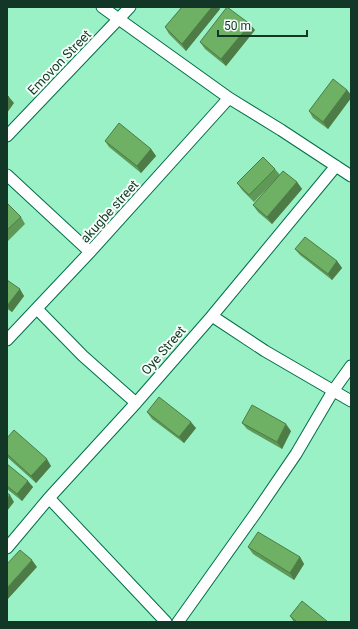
<svg xmlns="http://www.w3.org/2000/svg" width="358" height="629" font-family="Roboto,sans-serif">
  <rect width="100%" height="100%" fill="#99f1c5"/>
  <g fill="none" stroke-linecap="round" stroke-linejoin="round">
    <defs>
      <path id="minor" d="M 102,7 L 229,98 L 281,130 L 351,176
        M 7,136 L 130,7
        M 7,175 L 90,252
        M 37,309 L 83,356 L 136,403
        M 212,316 L 265,351 L 351,401
        M 7,340 L 90,252 L 229,98
        M 49,498 L 166,622
        M 7,548 L 49,498 L 136,403 L 212,316 L 336,166
        M 178,622 L 255,514 L 296,454 L 333,391 L 351,366"/>
    </defs>
    <!-- minor casing -->
    <use href="#minor" stroke="#006e49" stroke-width="13"/>
    <!-- minor -->
    <use href="#minor" stroke="#fff" stroke-width="11"/>
  </g>
  <!-- wall -->
  <path fill="#5f9857" d="M 182,7 L 219,7 L 220,9 L 186,51 L 169,34 L 165,27 Z
    M 255,30 L 226,66 L 205,49 L 200,42 Z
    M 347,90 L 351,95 L 351,98 L 328,129 L 313,118 L 309,111 Z
    M 105,141 L 151,149 L 156,156 L 141,173 L 109,147 Z
    M 275,169 L 280,175 L 297,182 L 302,189 L 272,224 L 258,212 L 253,205 L 275,180 L 254,202 L 242,190 L 237,183 Z
    M 7,203 L 21,217 L 25,224 L 7,242 Z
    M 295,249 L 337,261 L 342,268 L 332,280 L 300,255 Z
    M 7,280 L 24,296 L 12,312 L 7,309 Z
    M 147,412 L 196,428 L 184,443 L 152,419 Z
    M 242,423 L 291,431 L 282,449 L 247,429 Z
    M 7,438 L 51,466 L 36,483 L 7,457 Z
    M 7,464 L 33,487 L 22,501 L 7,489 Z
    M 248,547 L 300,557 L 304,564 L 294,580 L 253,554 Z
    M 290,616 L 328,622 L 294,622 Z"/>
  <!-- shaded-wall -->
  <path fill="#4d7c47" d="M 212,7 L 219,7 L 220,9 L 186,51 L 182,44 Z
    M 250,24 L 255,30 L 226,66 L 221,59 Z
    M 347,90 L 351,95 L 351,98 L 328,129 L 323,122 Z
    M 9,97 L 14,103 L 7,113 L 7,100 Z
    M 151,149 L 156,156 L 141,173 L 137,166 Z
    M 297,182 L 302,189 L 272,224 L 267,217 Z
    M 337,261 L 342,268 L 332,280 L 328,274 Z
    M 20,289 L 24,296 L 12,312 L 7,306 Z
    M 191,422 L 196,428 L 184,443 L 179,437 Z
    M 286,424 L 291,431 L 282,449 L 277,442 Z
    M 47,459 L 51,466 L 36,483 L 31,476 Z
    M 28,481 L 33,487 L 22,501 L 17,494 Z
    M 10,495 L 14,502 L 7,511 L 7,499 Z
    M 300,557 L 304,564 L 294,580 L 290,573 Z
    M 32,560 L 37,567 L 7,600 L 7,588 Z"/>
  <!-- building -->
  <path fill="#6eb165" stroke="#4d7c47" d="M 182,7 L 212,7 L 182,44 L 165,27 Z
    M 227,7 L 250,24 L 221,59 L 200,42 Z
    M 333,79 L 347,90 L 323,122 L 309,111 Z
    M 7,95 L 9,97 L 7,100 Z
    M 119,123 L 151,149 L 137,166 L 105,141 Z
    M 263,157 L 275,169 L 249,195 L 237,183 Z
    M 283,171 L 297,182 L 267,217 L 253,205 Z
    M 7,203 L 21,217 L 7,230 Z
    M 305,237 L 337,261 L 328,274 L 295,249 Z
    M 7,280 L 20,289 L 7,306 Z
    M 159,397 L 191,422 L 179,437 L 147,412 Z
    M 252,405 L 286,424 L 277,442 L 242,423 Z
    M 14,430 L 47,459 L 31,476 L 7,454 L 7,438 Z
    M 7,464 L 28,481 L 17,494 L 7,486 Z
    M 7,493 L 10,495 L 7,499 Z
    M 258,532 L 300,557 L 290,573 L 248,547 Z
    M 20,550 L 32,560 L 7,588 L 7,564 Z
    M 302,601 L 328,622 L 297,622 L 290,616 Z"/>
  <g text-anchor="middle" stroke-width="4" stroke-linejoin="round" paint-order="stroke">
    <!-- street labels -->
    <g font-size="13" fill="#123726" stroke="#f6fef9">
      <text transform="translate(59 62) rotate(-46)" y="5">Emovon Street</text>
      <text transform="translate(109 211) rotate(-48)" y="5">akugbe street</text>
      <text transform="translate(163 350) rotate(-49)" y="5">Oye Street</text>
    </g>
  </g>
  <!-- border -->
  <rect width="358" height="629" fill="none" stroke="#123726" stroke-width="16"/>
  <!-- scale -->
  <path d="M218 30v6h89v-6" fill="none" stroke="#123726" stroke-width="2"/>
  <text x="224" y="30" font-size="12" fill="#123726" stroke="#f6fef9" stroke-width="3" paint-order="stroke">50 m</text>
</svg>
